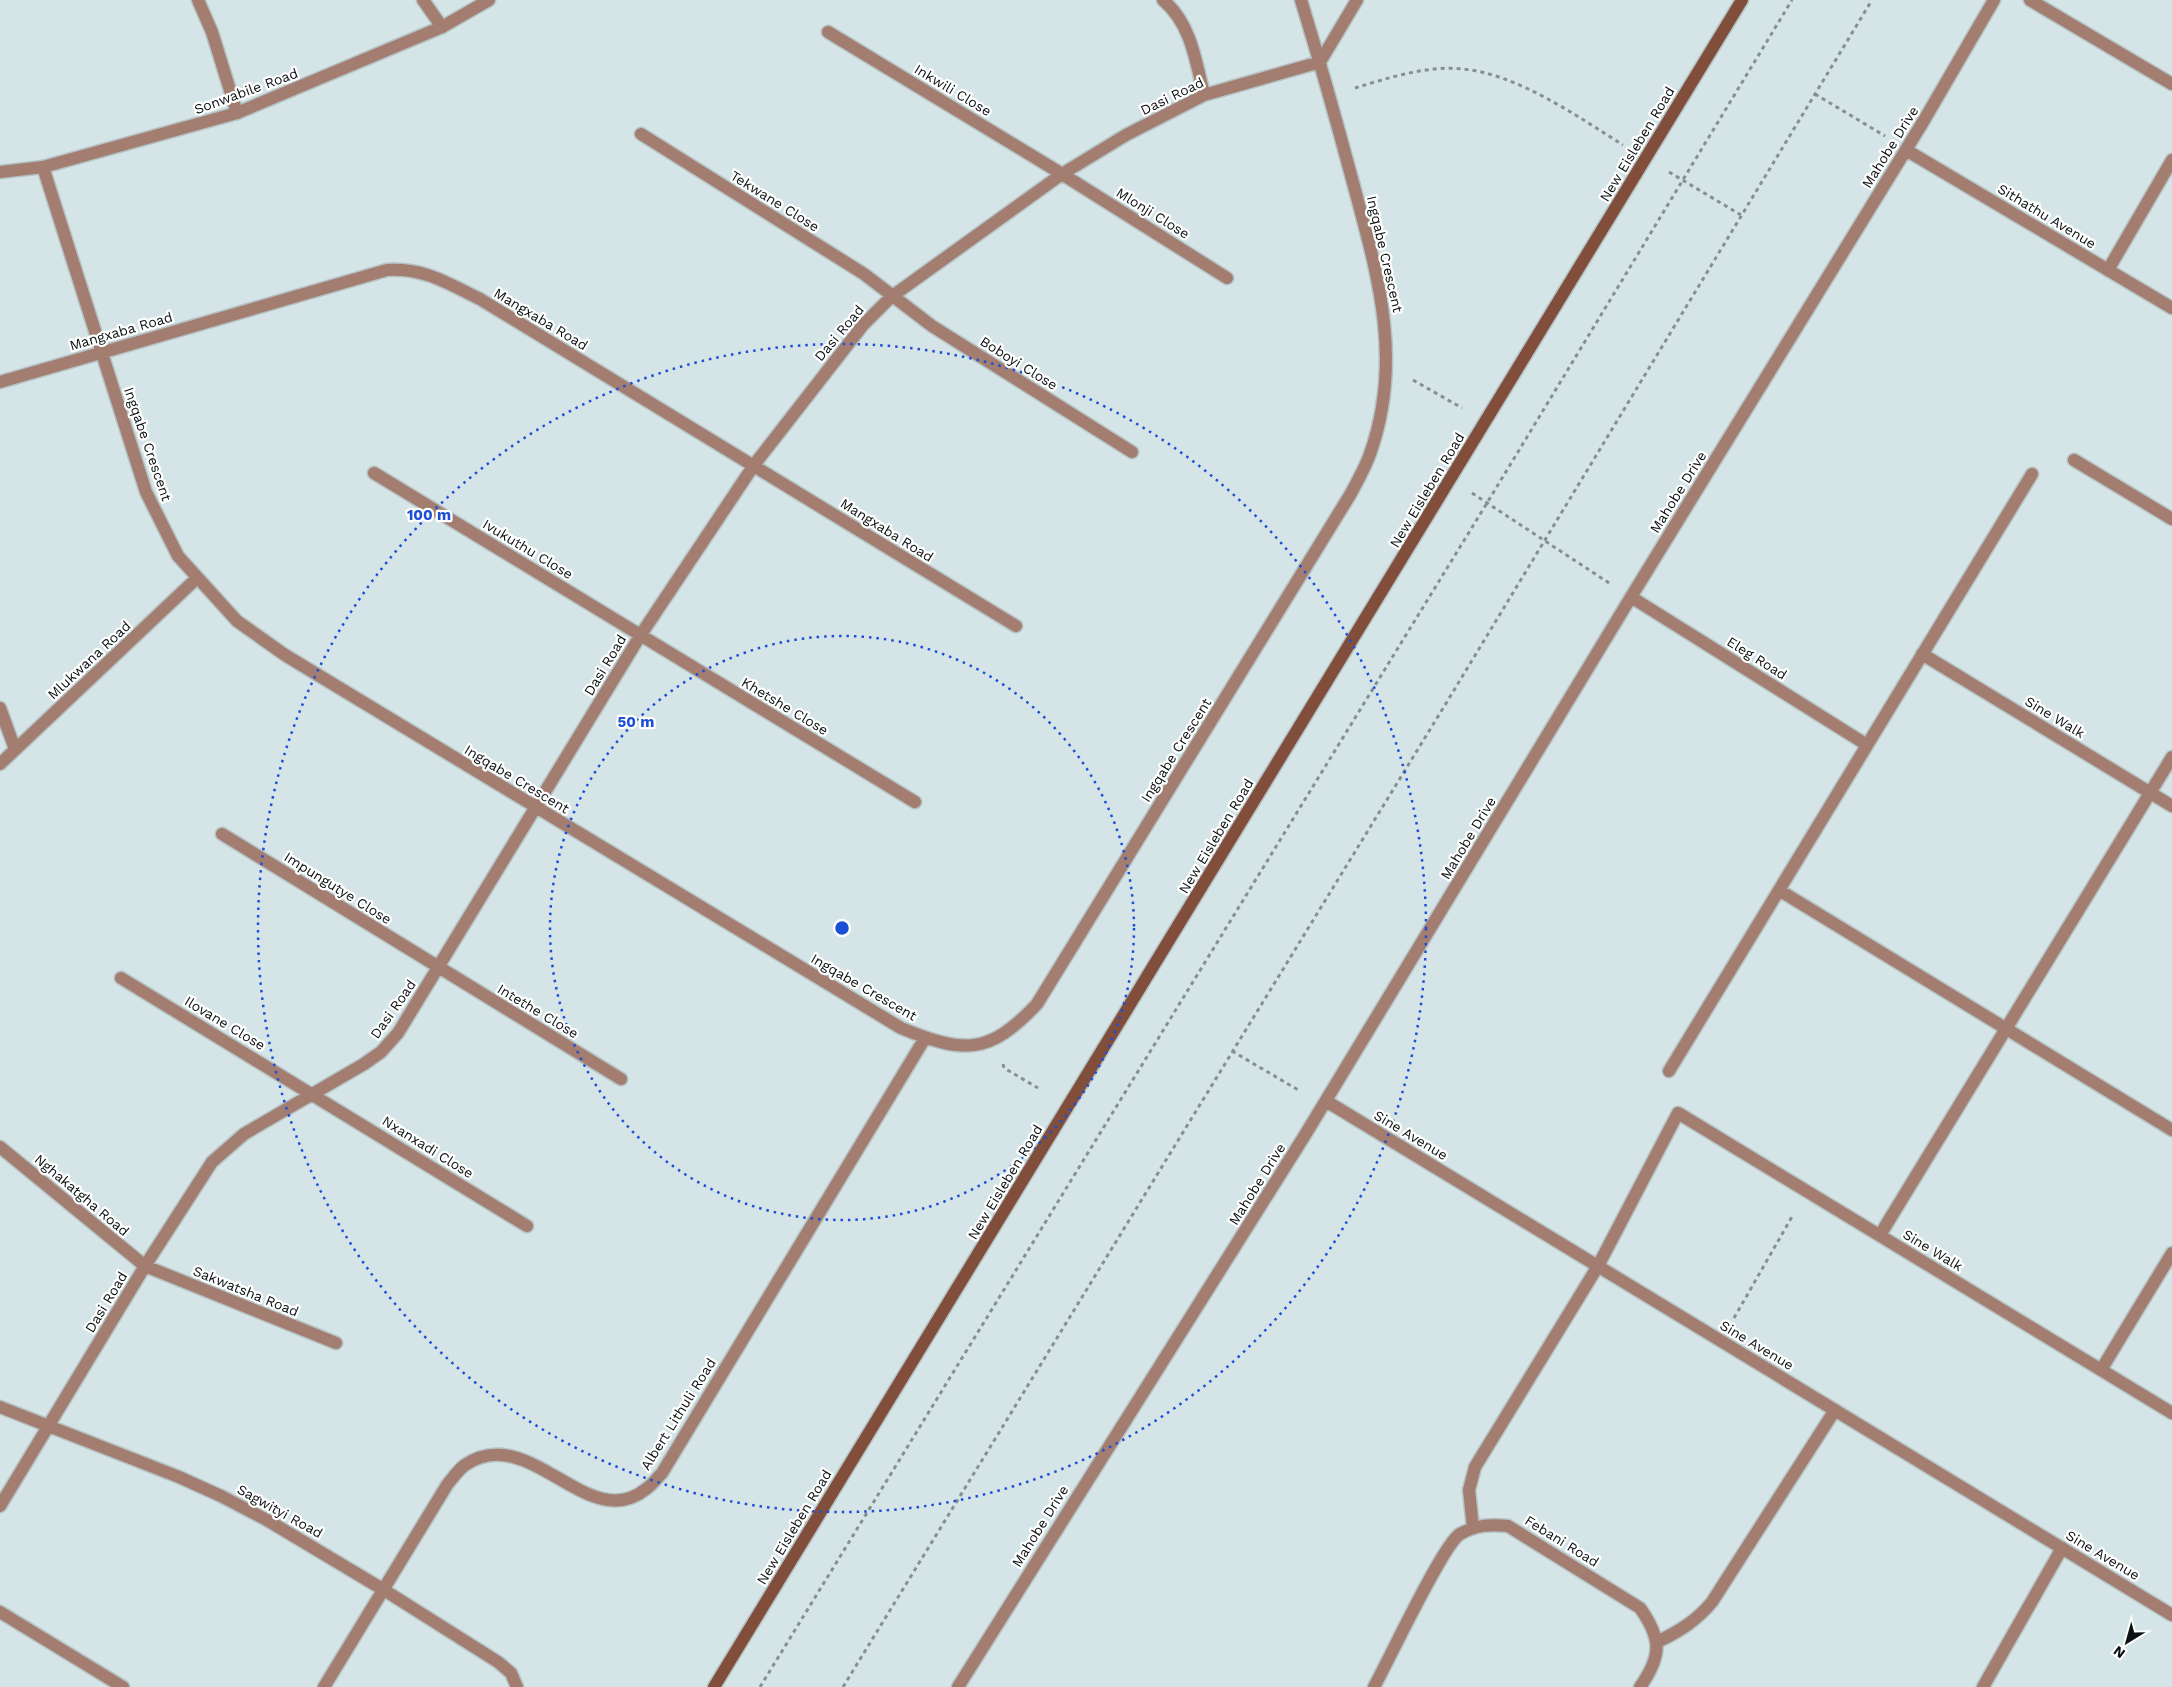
<svg xmlns="http://www.w3.org/2000/svg" width="2172" height="1687" font-family="'Work Sans',sans-serif">
  <rect width="100%" height="100%" fill="#d5e4e6"/>
  <g fill="none" stroke-linecap="round" stroke-linejoin="round">
    <defs>
      <path id="service" d="M 2030,0 L 2172,84
        M 2108,270 L 2172,160
        M 2074,460 L 2172,519
        M 1880,1235 L 2172,757
        M 2101,1370 L 2172,1253
        M 1473,1528 L 1469,1490 L 1475,1467 L 1598,1266 L 1678,1113 L 2172,1413
        M 1657,1642 C 1680,1631 1696,1621 1712,1602 L 1835,1410
        M 1983,1687 L 2062,1548"/>
      <path id="minor" d="M 198,0 L 212,32 L 237,113
        M 423,0 L 442,27
        M 1163,0 C 1191,23 1196,62 1204,95
        M 828,32 L 1062,174 L 1227,278
        M 641,134 L 864,274 L 932,326 L 1132,452
        M 1906,150 L 2172,308
        M 43,167 L 146,492 L 178,556 L 237,621 L 285,655 L 901,1028 C 964,1054 989,1055 1037,1004 L 1350,495 C 1357,482 1365,468 1370,454 C 1404,359 1377,272 1352,179 C 1336,119 1319,59 1301,0
        M 0,382 L 387,270 C 425,268 447,283 480,299 L 1016,626
        M 374,473 L 915,802
        M 1631,597 L 1867,745
        M 1922,654 L 2172,806
        M 0,708 L 15,749
        M 0,764 L 197,578
        M 222,834 L 621,1079
        M 1779,890 L 2172,1130
        M 121,978 L 527,1226
        M 1669,1071 L 2032,474
        M 1326,1101 L 2172,1615
        M 0,1147 L 145,1266 L 336,1343
        M 0,1407 L 179,1477 L 221,1496 L 267,1520 L 384,1590 L 498,1662 L 511,1673 L 517,1687
        M 0,1506 L 145,1266 L 212,1162 L 244,1134 L 364,1064 L 381,1052 L 398,1033 L 640,636 L 754,465 L 863,325 L 891,297 L 1062,174 L 1126,135 L 1204,95 L 1320,62 L 1357,0
        M 0,1612 L 123,1687
        M 324,1687 L 447,1485 C 452,1479 458,1470 465,1465 C 530,1421 588,1536 646,1489 C 652,1485 657,1478 662,1473 L 925,1038
        M 958,1687 L 1305,1135 L 1631,597 L 1923,122 L 1994,0
        M 1374,1687 C 1388,1662 1443,1544 1460,1534 C 1476,1525 1490,1524 1508,1526 L 1640,1608 C 1662,1639 1662,1656 1640,1687"/>
      <path id="tertiary" d="M 0,172 L 43,167 L 237,113 L 442,27 L 489,0"/>
      <path id="secondary" d="M 714,1687 L 1742,0"/>
    </defs>
    <!-- service casing -->
    <use href="#service" stroke="#b5c2c4" stroke-width="15"/>
    <!-- minor casing -->
    <use href="#minor" stroke="#b5c2c4" stroke-width="15"/>
    <!-- tertiary casing -->
    <use href="#tertiary" stroke="#b5c2c4" stroke-width="15"/>
    <!-- secondary casing -->
    <use href="#secondary" stroke="#b5c2c4" stroke-width="15"/>
    <!-- path -->
    <path stroke="#859091" stroke-width="3" stroke-dasharray="4 4" stroke-linecap="butt" d="M 1355,88 C 1388,78 1428,65 1463,69 C 1517,74 1577,116 1623,145
      M 1815,94 L 1885,136
      M 1669,172 L 1741,215
      M 1413,380 L 1462,408
      M 1472,493 L 1609,583
      M 1232,1051 L 1300,1091
      M 1003,1064 L 1004,1068 L 1038,1088
      M 1734,1318 L 1793,1215
      M 760,1687 L 1487,503 L 1792,0
      M 843,1687 L 1445,705 L 1872,0"/>
    <!-- service -->
    <use href="#service" stroke="#a27d70" stroke-width="12"/>
    <!-- minor -->
    <use href="#minor" stroke="#a27d70" stroke-width="12"/>
    <!-- tertiary -->
    <use href="#tertiary" stroke="#a27d70" stroke-width="12"/>
    <!-- secondary -->
    <use href="#secondary" stroke="#814e3b" stroke-width="12"/>
  </g>
  <!-- distance rings -->
  <g fill="none" stroke="#1d4ed8" stroke-width="2.5" stroke-dasharray="2.5 5">
    <circle cx="842" cy="928" r="292"/>
    <circle cx="842" cy="928" r="584"/>
  </g>
  <g text-anchor="middle" stroke-width="4.5" stroke-linejoin="round" paint-order="stroke">
    <!-- street labels -->
    <g font-size="14" fill="#0b1010" stroke="#fff">
      <text transform="translate(953 90) rotate(31)" y="5">Inkwili Close</text>
      <text transform="translate(246 91) rotate(-20)" y="5">Sonwabile Road</text>
      <text transform="translate(1172 96) rotate(-26)" y="5">Dasi Road</text>
      <text transform="translate(1637 144) rotate(-59)" y="5">New Eisleben Road</text>
      <text transform="translate(1890 147) rotate(-58)" y="5">Mahobe Drive</text>
      <text transform="translate(775 201) rotate(32)" y="5">Tekwane Close</text>
      <text transform="translate(1153 213) rotate(32)" y="5">Mlonji Close</text>
      <text transform="translate(2047 216) rotate(31)" y="5">Sithathu Avenue</text>
      <text transform="translate(1385 254) rotate(77)" y="5">Ingqabe Crescent</text>
      <text transform="translate(541 319) rotate(31)" y="5">Mangxaba Road</text>
      <text transform="translate(121 331) rotate(-16)" y="5">Mangxaba Road</text>
      <text transform="translate(839 333) rotate(-50)" y="5">Dasi Road</text>
      <text transform="translate(1019 363) rotate(32)" y="5">Boboyi Close</text>
      <text transform="translate(148 444) rotate(71)" y="5">Ingqabe Crescent</text>
      <text transform="translate(1427 490) rotate(-59)" y="5">New Eisleben Road</text>
      <text transform="translate(1678 492) rotate(-58)" y="5">Mahobe Drive</text>
      <text transform="translate(887 530) rotate(32)" y="5">Mangxaba Road</text>
      <text transform="translate(528 549) rotate(31)" y="5">Ivukuthu Close</text>
      <text transform="translate(1757 658) rotate(32)" y="5">Eleg Road</text>
      <text transform="translate(89 660) rotate(-43)" y="5">Mlukwana Road</text>
      <text transform="translate(605 665) rotate(-59)" y="5">Dasi Road</text>
      <text transform="translate(785 706) rotate(31)" y="5">Khetshe Close</text>
      <text transform="translate(2055 717) rotate(31)" y="5">Sine Walk</text>
      <text transform="translate(1176 750) rotate(-58)" y="5">Ingqabe Crescent</text>
      <text transform="translate(517 779) rotate(31)" y="5">Ingqabe Crescent</text>
      <text transform="translate(1216 836) rotate(-59)" y="5">New Eisleben Road</text>
      <text transform="translate(1468 838) rotate(-59)" y="5">Mahobe Drive</text>
      <text transform="translate(338 888) rotate(32)" y="5">Impungutye Close</text>
      <text transform="translate(864 987) rotate(30)" y="5">Ingqabe Crescent</text>
      <text transform="translate(393 1009) rotate(-55)" y="5">Dasi Road</text>
      <text transform="translate(538 1011) rotate(31)" y="5">Intethe Close</text>
      <text transform="translate(225 1023) rotate(31)" y="5">Ilovane Close</text>
      <text transform="translate(1411 1135) rotate(31)" y="5">Sine Avenue</text>
      <text transform="translate(428 1147) rotate(32)" y="5">Nxanxadi Close</text>
      <text transform="translate(1005 1182) rotate(-59)" y="5">New Eisleben Road</text>
      <text transform="translate(1257 1184) rotate(-58)" y="5">Mahobe Drive</text>
      <text transform="translate(82 1195) rotate(40)" y="5">Nghakatgha Road</text>
      <text transform="translate(1933 1250) rotate(31)" y="5">Sine Walk</text>
      <text transform="translate(246 1291) rotate(22)" y="5">Sakwatsha Road</text>
      <text transform="translate(106 1302) rotate(-59)" y="5">Dasi Road</text>
      <text transform="translate(1757 1345) rotate(31)" y="5">Sine Avenue</text>
      <text transform="translate(678 1414) rotate(-58)" y="5">Albert Lithuli Road</text>
      <text transform="translate(280 1511) rotate(29)" y="5">Sagwityi Road</text>
      <text transform="translate(1040 1526) rotate(-58)" y="5">Mahobe Drive</text>
      <text transform="translate(794 1527) rotate(-59)" y="5">New Eisleben Road</text>
      <text transform="translate(1562 1541) rotate(32)" y="5">Febani Road</text>
      <text transform="translate(2103 1555) rotate(31)" y="5">Sine Avenue</text>
    </g>
  </g>
  <circle cx="842" cy="928" r="8" fill="#1d4ed8" stroke="#fff" stroke-width="2.5"/>
  <g font-size="15" text-anchor="middle" font-weight="bold" fill="#1d4ed8" stroke="#fff" stroke-width="4.5" stroke-linejoin="round" paint-order="stroke">
    <text x="429" y="520">100 m</text>
    <text x="636" y="727">50 m</text>
  </g>
  <!-- north arrow -->
  <g transform="translate(2127 1642) rotate(217)" stroke="#ffffff" stroke-width="4" paint-order="stroke">
  <path d="M0-4L9 19L0 12L-9 19Z" fill="#0b1010"/>
  <text y="-8" font-size="14" font-weight="bold" text-anchor="middle" fill="#0b1010">N</text>
  </g>
</svg>
